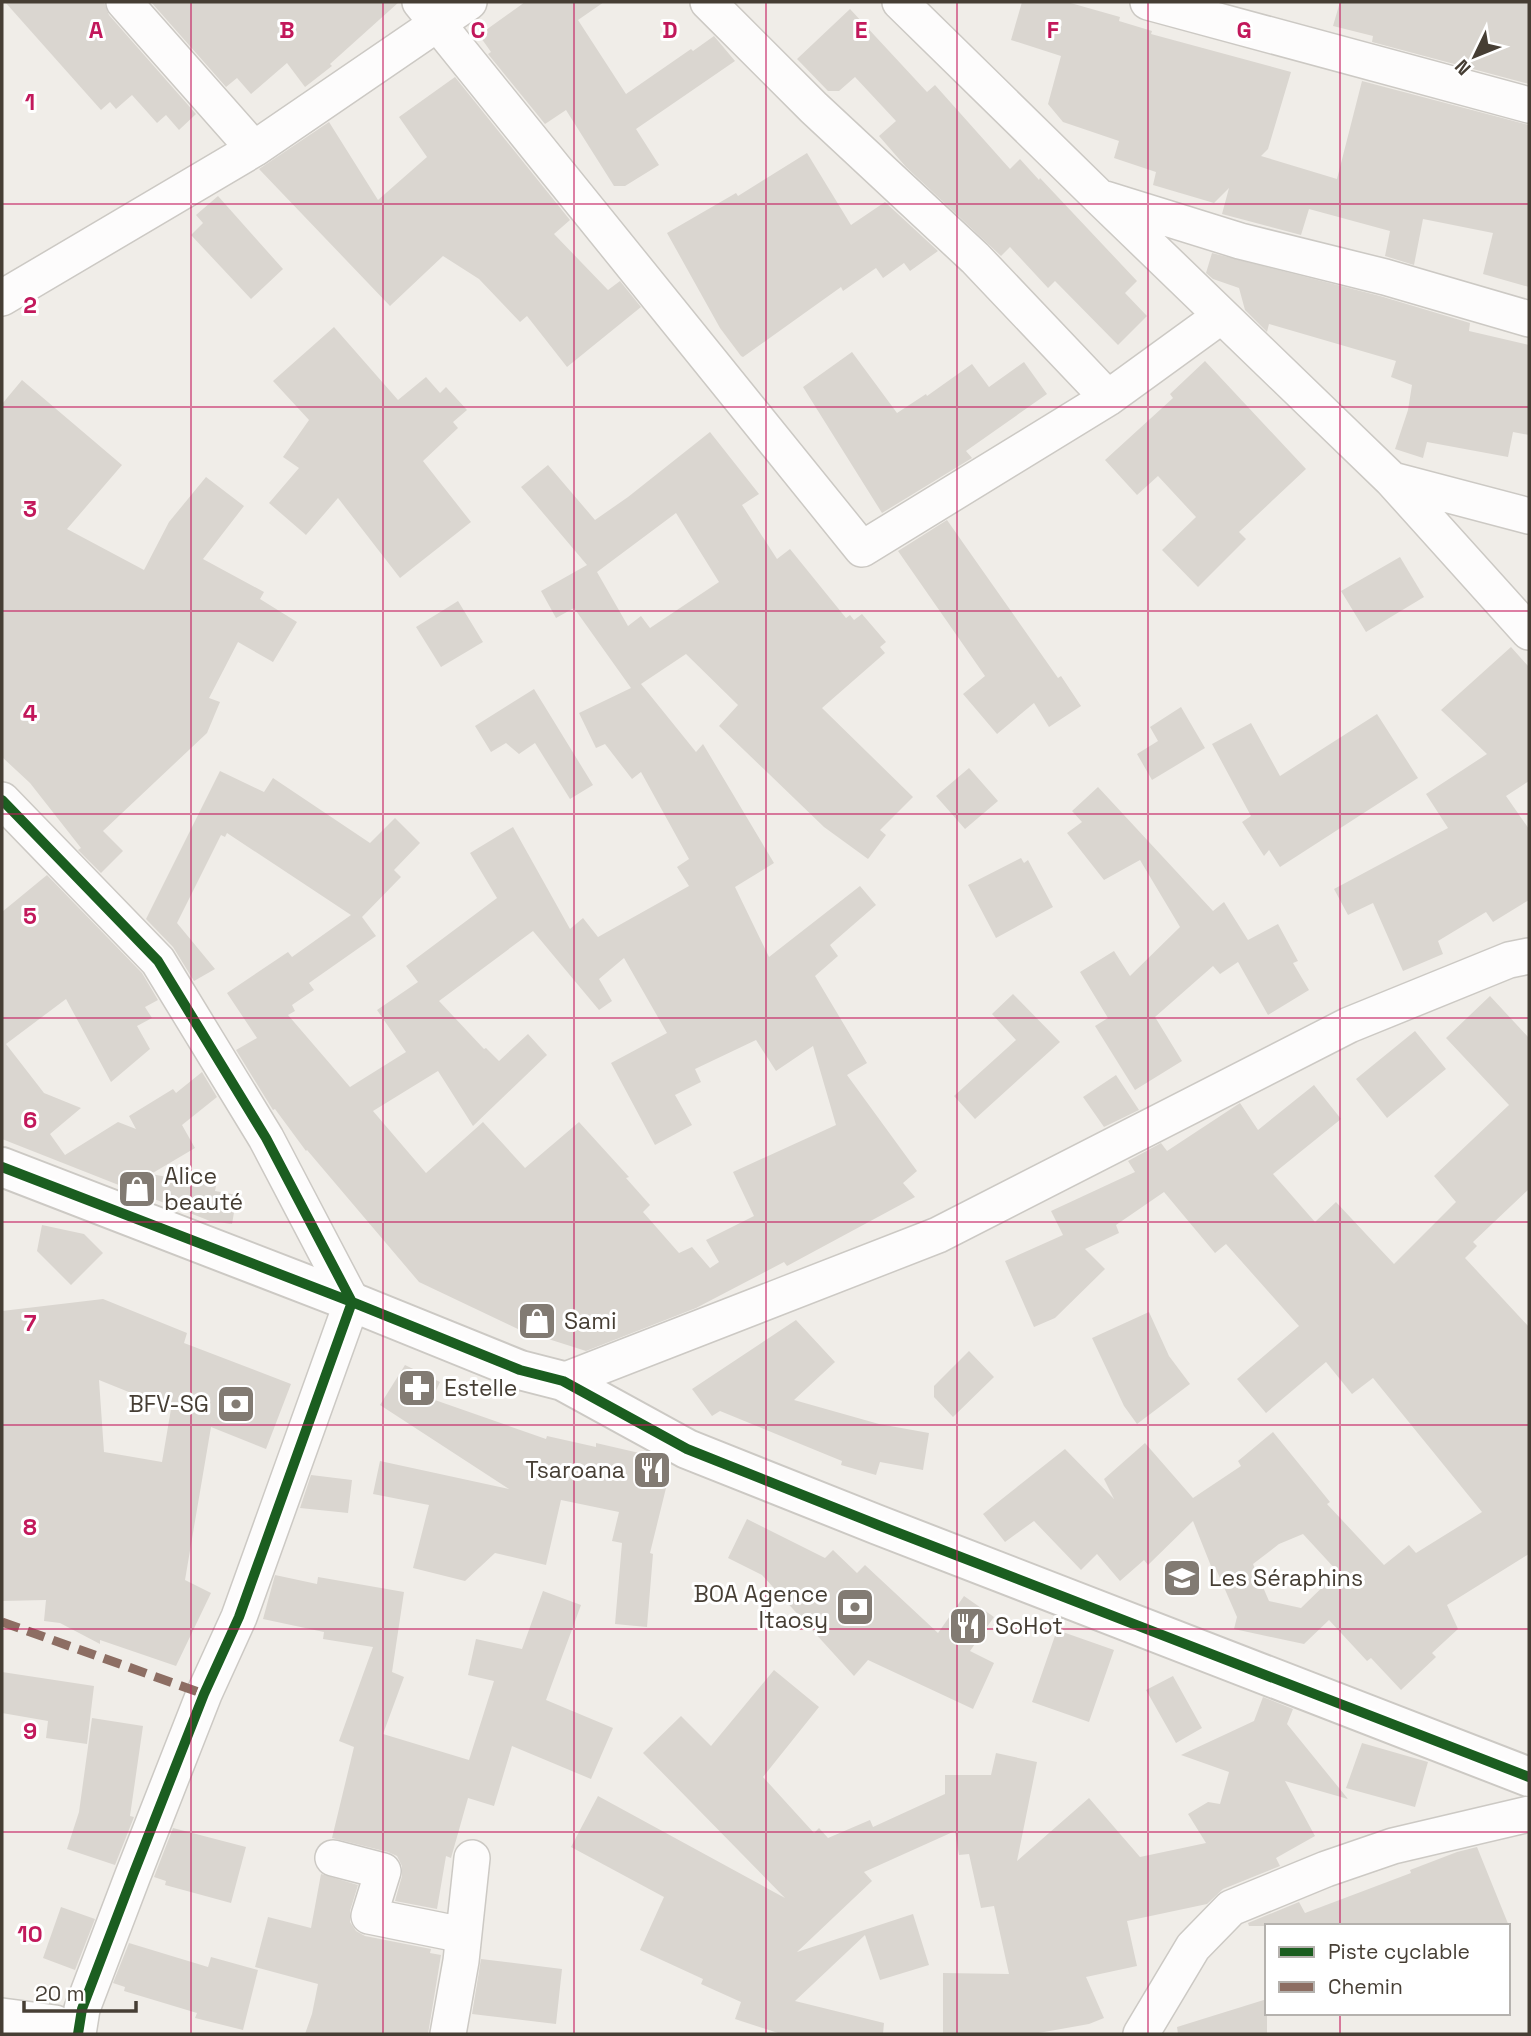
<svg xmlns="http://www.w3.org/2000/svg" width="1531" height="2036" font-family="'Space Grotesk',sans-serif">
  <rect width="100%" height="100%" fill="#f0ede8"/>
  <!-- building -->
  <path fill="#dad6d0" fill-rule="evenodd" d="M 5,2 L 104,2 L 109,15 L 196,114 L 179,130 L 166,115 L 157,123 L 132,95 L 116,109 L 110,102 L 101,110 Z
    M 151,2 L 399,2 L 330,64 L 332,66 L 305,87 L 287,63 L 251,94 L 237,78 L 226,87 Z
    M 525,2 L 604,2 L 578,20 L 626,94 L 691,49 L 693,51 L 714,36 L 735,61 L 636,129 L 659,165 L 625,186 L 614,186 L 566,110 L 545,124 L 488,54 L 491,52 L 479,35 Z
    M 1022,2 L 1067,2 L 1120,17 L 1119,21 L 1152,31 L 1151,34 L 1291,72 L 1268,149 L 1261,156 L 1337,179 L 1362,81 L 1529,125 L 1529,287 L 1483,274 L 1493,233 L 1423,219 L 1414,265 L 1385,256 L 1390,231 L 1309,209 L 1301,235 L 1222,214 L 1229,188 L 1214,203 L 1153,185 L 1156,172 L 1114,158 L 1119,141 L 1063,122 L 1048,104 L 1061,56 L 1011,40 Z
    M 1340,2 L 1529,2 L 1529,84 L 1372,42 L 1373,36 L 1333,26 Z
    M 850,9 L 927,92 L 935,85 L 1010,169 L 1020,159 L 1039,180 L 1040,178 L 1137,281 L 1125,293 L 1147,316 L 1118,345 L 1055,281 L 1048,288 L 1010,247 L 1001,256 L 906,167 L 879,136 L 896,121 L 855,77 L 839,91 L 828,91 L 797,59 Z
    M 455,77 L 570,220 L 554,234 L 608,290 L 620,281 L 641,307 L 567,367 L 527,316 L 520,322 L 479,279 L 443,256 L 390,306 L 259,169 L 329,122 L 378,200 L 427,157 L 399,117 Z
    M 807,153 L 851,225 L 885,202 L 938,251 L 910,271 L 904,263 L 883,278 L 876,268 L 843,291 L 841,287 L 743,357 L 741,356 L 720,328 L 667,233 L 736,193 L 738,196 Z
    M 218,196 L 283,269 L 251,299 L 191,235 L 203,223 L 196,215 Z
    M 1212,253 L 1380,296 L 1470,323 L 1469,331 L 1529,345 L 1529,435 L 1513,432 L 1508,457 L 1427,442 L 1423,458 L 1395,449 L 1408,410 L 1412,385 L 1391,377 L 1396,361 L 1269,324 L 1267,332 L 1245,310 L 1239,288 L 1213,279 L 1206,273 Z
    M 334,327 L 398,400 L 426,377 L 440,393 L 446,387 L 467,410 L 453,422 L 458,428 L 423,461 L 471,522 L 400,578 L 338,498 L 306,535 L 269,503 L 299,468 L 283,457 L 309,420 L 273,381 Z
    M 852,352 L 897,413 L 926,394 L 927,396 L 972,364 L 989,387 L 1024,362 L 1047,394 L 966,451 L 972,458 L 882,513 L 803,387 Z
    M 1205,361 L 1306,469 L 1239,532 L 1246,539 L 1198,587 L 1162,550 L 1196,517 L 1158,476 L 1137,495 L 1105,460 L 1173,398 L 1170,394 Z
    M 22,380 L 122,465 L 67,529 L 144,570 L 169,522 L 206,477 L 244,506 L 203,559 L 264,592 L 260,599 L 297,622 L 273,662 L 238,642 L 209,698 L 220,702 L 207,733 L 103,831 L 123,851 L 101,873 L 78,850 L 81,848 L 30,783 L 2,757 L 2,404 Z
    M 710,432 L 759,494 L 742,505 L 777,559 L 790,549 L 846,618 L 850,615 L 854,620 L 862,614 L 886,642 L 880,647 L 885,653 L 822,708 L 913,797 L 880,830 L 886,835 L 868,859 L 824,827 L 719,726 L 738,705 L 686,654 L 641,684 L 696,752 L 703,744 L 774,863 L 735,887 L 769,957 L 860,886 L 876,905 L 830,945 L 838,956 L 815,976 L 867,1063 L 847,1075 L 917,1171 L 903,1183 L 915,1197 L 787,1266 L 784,1262 L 696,1308 L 586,1351 L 520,1330 L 419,1282 L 307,1150 L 306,1151 L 275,1109 L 273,1110 L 236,1050 L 257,1038 L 227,993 L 288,952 L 292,957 L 351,915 L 227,833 L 225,837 L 221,835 L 177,923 L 215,969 L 194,981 L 173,947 L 146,919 L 220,771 L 264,792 L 273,778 L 370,843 L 395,818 L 420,843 L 394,870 L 401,877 L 362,917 L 376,936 L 309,983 L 314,990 L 292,1005 L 295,1011 L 288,1015 L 350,1087 L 406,1052 L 377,1010 L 418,982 L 406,966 L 497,898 L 470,853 L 513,827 L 570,929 L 583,918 L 598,937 L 689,886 L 677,867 L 689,859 L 641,772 L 632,779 L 605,744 L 596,748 L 579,713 L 631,688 L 574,608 L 556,618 L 541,591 L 587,565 L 521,487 L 548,465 L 595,520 L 628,497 ZM 676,513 L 719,582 L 650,628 L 641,616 L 628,626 L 597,572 ZM 533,931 L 599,1010 L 612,1001 L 599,979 L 624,958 L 667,1033 L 611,1063 L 655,1145 L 692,1125 L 675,1095 L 701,1082 L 695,1069 L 756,1040 L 776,1071 L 813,1046 L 836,1125 L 733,1172 L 754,1216 L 706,1240 L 719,1262 L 710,1268 L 692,1247 L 679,1253 L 643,1212 L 650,1205 L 626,1178 L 629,1177 L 579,1122 L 525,1168 L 483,1122 L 426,1173 L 373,1111 L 438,1071 L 473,1126 L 547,1055 L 528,1034 L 499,1061 L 486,1048 L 484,1049 L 439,1001 Z
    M 947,520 L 1058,678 L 1061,676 L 1081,706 L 1049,727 L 1034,703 L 997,734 L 963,694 L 985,676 L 898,551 Z
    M 1400,557 L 1424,597 L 1366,632 L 1341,591 Z
    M 458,601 L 483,642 L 441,667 L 416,627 Z
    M 1511,647 L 1529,667 L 1529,781 L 1506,796 L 1529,829 L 1529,900 L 1493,922 L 1486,912 L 1438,941 L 1443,954 L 1403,971 L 1373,903 L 1348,915 L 1334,889 L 1448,828 L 1426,794 L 1487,754 L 1441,710 Z
    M 534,689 L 593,785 L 570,799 L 535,743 L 519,754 L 506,743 L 491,752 L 475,726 Z
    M 1181,707 L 1205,748 L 1152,780 L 1137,754 L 1158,741 L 1150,727 Z
    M 1377,714 L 1418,778 L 1280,867 L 1269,850 L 1264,856 L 1242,822 L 1251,816 L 1212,744 L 1251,723 L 1280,776 Z
    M 969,768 L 998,801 L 965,829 L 936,796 Z
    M 1098,787 L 1213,911 L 1224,902 L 1248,940 L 1278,924 L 1298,961 L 1293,963 L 1309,990 L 1268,1015 L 1238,962 L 1220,974 L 1213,966 L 1155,1017 L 1182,1061 L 1135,1090 L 1095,1026 L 1108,1018 L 1080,972 L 1114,951 L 1130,976 L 1180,927 L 1140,860 L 1104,880 L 1067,833 L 1082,822 L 1072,811 Z
    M 1021,858 L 1024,863 L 1028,860 L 1053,907 L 996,938 L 968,885 Z
    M 47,875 L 142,973 L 158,1000 L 145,1007 L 152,1018 L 137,1026 L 150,1049 L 111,1082 L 66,999 L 6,1044 L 44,1093 L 81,1108 L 50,1134 L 65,1155 L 118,1122 L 136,1129 L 129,1116 L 173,1089 L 176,1093 L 202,1072 L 217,1097 L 182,1125 L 195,1148 L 151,1174 L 216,1186 L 215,1191 L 237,1195 L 232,1224 L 210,1221 L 2,1139 L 2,912 Z
    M 1013,994 L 1060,1042 L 975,1119 L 954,1096 L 1016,1040 L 992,1014 Z
    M 1490,996 L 1529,1038 L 1529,1189 L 1473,1242 L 1477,1246 L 1465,1258 L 1529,1327 L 1529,1554 L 1447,1605 L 1458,1629 L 1432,1653 L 1436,1657 L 1401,1690 L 1371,1658 L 1367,1661 L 1329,1620 L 1304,1644 L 1234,1629 L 1237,1617 L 1216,1569 L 1213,1571 L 1193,1521 L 1148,1565 L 1144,1560 L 1120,1581 L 1097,1554 L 1081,1570 L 1034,1521 L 1005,1542 L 983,1514 L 1065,1449 L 1114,1499 L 1104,1479 L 1145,1443 L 1193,1498 L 1241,1466 L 1238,1461 L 1273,1432 L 1330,1502 L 1327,1504 L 1384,1565 L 1409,1545 L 1416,1553 L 1482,1512 L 1373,1378 L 1352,1394 L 1326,1362 L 1266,1413 L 1237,1379 L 1299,1326 L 1226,1244 L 1215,1253 L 1164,1192 L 1116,1225 L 1119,1233 L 1085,1249 L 1105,1269 L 1055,1318 L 1034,1327 L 1005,1261 L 1063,1235 L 1051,1211 L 1135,1172 L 1128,1161 L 1161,1143 L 1167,1151 L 1240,1103 L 1258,1130 L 1314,1085 L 1341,1119 L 1273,1174 L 1315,1222 L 1336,1202 L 1394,1264 L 1456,1202 L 1434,1176 L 1509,1105 L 1446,1038 ZM 1303,1534 L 1338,1572 L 1301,1608 L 1269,1601 L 1253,1564 L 1279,1544 Z
    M 1415,1031 L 1446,1069 L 1387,1118 L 1356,1079 Z
    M 1116,1075 L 1139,1110 L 1104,1127 L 1083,1097 Z
    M 42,1225 L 84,1234 L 103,1253 L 71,1285 L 37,1251 Z
    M 103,1299 L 187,1333 L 184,1343 L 291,1384 L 266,1449 L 211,1427 L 185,1580 L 211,1593 L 176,1666 L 100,1640 L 100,1644 L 60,1623 L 44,1621 L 46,1600 L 2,1601 L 2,1311 ZM 99,1380 L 171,1409 L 162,1462 L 104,1452 Z
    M 1149,1312 L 1169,1356 L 1190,1384 L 1137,1424 L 1124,1406 L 1092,1338 Z
    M 796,1320 L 835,1362 L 794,1400 L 879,1424 L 929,1433 L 923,1470 L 880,1462 L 876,1475 L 841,1465 L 842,1461 L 720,1411 L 712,1416 L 692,1389 Z
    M 969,1351 L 994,1377 L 953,1417 L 934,1397 L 934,1386 Z
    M 405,1365 L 440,1382 L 432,1399 L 546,1439 L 547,1436 L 596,1447 L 596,1443 L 648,1455 L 648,1457 L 667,1463 L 663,1483 L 667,1484 L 650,1553 L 653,1554 L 647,1627 L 615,1624 L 622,1543 L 612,1541 L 619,1512 L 561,1500 L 546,1565 L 495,1553 L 465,1581 L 413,1568 L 429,1505 L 373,1494 L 380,1461 L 509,1489 L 380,1405 Z
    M 311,1475 L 352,1480 L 348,1513 L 300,1508 Z
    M 747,1519 L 825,1558 L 833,1550 L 857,1573 L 865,1565 L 938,1633 L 964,1596 L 994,1617 L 970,1651 L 994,1663 L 973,1709 L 868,1660 L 854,1676 L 762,1575 L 728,1558 Z
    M 275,1575 L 317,1584 L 318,1577 L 404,1592 L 392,1672 L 404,1677 L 383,1734 L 469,1760 L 494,1681 L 468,1675 L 476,1639 L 522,1649 L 543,1591 L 581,1605 L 546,1700 L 613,1728 L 591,1779 L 512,1746 L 494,1806 L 468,1798 L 451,1858 L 446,1856 L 437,1909 L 395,1901 L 402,1876 L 402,1866 L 397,1856 L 388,1852 L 332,1838 L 354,1747 L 339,1741 L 373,1647 L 323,1639 L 324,1632 L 263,1619 Z
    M 1057,1630 L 1114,1650 L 1089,1722 L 1032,1702 Z
    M 774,1670 L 819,1707 L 763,1777 L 814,1833 L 819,1828 L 828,1838 L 870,1820 L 873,1827 L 945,1794 L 945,1775 L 991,1775 L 996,1753 L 1037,1762 L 1017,1861 L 1089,1798 L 1140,1857 L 1206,1843 L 1188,1814 L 1208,1802 L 1220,1804 L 1229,1772 L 1181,1755 L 1254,1721 L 1263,1697 L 1293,1709 L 1287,1724 L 1348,1799 L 1285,1781 L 1315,1836 L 1276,1858 L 1280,1866 L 1223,1889 L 1207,1904 L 1127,1921 L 1137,1966 L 1086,1977 L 1104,2018 L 1089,2024 L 1033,2034 L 943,2034 L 943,1973 L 1009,1974 L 994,1906 L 981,1908 L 969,1854 L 959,1855 L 955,1831 L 864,1872 L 872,1881 L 797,1952 L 913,1914 L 929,1965 L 880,1980 L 865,1935 L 795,2001 L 884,2023 L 883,2034 L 781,2034 L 735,2019 L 741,2002 L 701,1984 L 703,1979 L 640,1950 L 664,1897 L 571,1847 L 598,1796 L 785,1898 L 643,1753 L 681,1716 L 711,1746 Z
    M 2,1672 L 94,1686 L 87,1744 L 46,1738 L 48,1721 L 2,1713 Z
    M 1173,1676 L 1202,1728 L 1176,1743 L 1146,1690 Z
    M 92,1718 L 143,1726 L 130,1816 L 134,1817 L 115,1865 L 67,1849 L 79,1812 Z
    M 1362,1743 L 1428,1762 L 1415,1807 L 1346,1788 Z
    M 173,1828 L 246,1847 L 231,1903 L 165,1885 L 166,1881 L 154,1877 Z
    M 1477,1847 L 1509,1926 L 1249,1926 L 1248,1923 L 1299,1902 L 1305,1913 L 1411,1873 L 1410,1870 L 1457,1852 Z
    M 321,1874 L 358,1885 L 350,1911 L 350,1922 L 356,1931 L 365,1936 L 431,1949 L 430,1953 L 441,1955 L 428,2034 L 305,2034 L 312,2014 L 318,1984 L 255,1967 L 268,1917 L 311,1928 Z
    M 61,1907 L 95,1919 L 75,1970 L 43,1958 Z
    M 129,1943 L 208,1967 L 211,1957 L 258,1970 L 243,2030 L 195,2018 L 197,2013 L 124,1991 L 125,1987 L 113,1983 Z
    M 481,1959 L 562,1969 L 556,2024 L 472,2014 Z
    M 1267,1999 L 1267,2034 L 1178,2034 L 1177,2027 Z"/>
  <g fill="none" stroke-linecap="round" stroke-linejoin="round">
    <defs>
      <path id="minor" d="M 124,2 L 254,149
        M 420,2 L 862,549 L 1108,398 L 1221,316
        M 708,2 L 814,108 L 975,258 L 1108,398
        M 900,2 L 1098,196 L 1392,480 L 1529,632
        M 1148,2 L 1529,105
        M 1105,199 L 1240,241 L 1385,277 L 1529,319
        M 2,298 L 254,149 L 469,2
        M 1392,480 L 1529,516
        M 2,800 L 158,961 L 266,1138 L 352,1302 L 239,1617 L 204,1694 L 133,1875 L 82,2009 L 78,2034
        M 563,1381 L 938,1235 L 1349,1025 L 1509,960 L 1529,956
        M 333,1858 L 383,1871 L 369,1916 L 463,1935
        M 2,2016 L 55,2023 L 78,2034
        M 448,2034 L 461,1961 L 472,1858
        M 1141,2034 L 1193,1947 L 1231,1908 L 1326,1869 L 1393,1846 L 1529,1814"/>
      <path id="tertiary" d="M 2,1167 L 352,1302 L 520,1370 L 563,1381 L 687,1449 L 878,1525 L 1529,1777"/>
    </defs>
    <!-- minor casing -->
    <use href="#minor" stroke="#ccc9c4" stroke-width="38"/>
    <!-- tertiary casing -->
    <use href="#tertiary" stroke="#ccc9c4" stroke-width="42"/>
    <!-- minor -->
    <use href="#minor" stroke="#fdfcfc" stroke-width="35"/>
    <!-- tertiary -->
    <use href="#tertiary" stroke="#fdfcfc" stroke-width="38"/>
    <!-- quiet -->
    <path stroke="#8d6e63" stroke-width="9" stroke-dasharray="18 9" stroke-linecap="butt" d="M 2,1622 L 204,1694"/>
    <defs>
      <path id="cycleway" d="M 2,800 L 158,961 L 266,1138 L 352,1302 L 239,1617 L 204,1694 L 133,1875 L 82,2009 L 78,2034
        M 2,1167 L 352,1302 L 520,1370 L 563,1381 L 687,1449 L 878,1525 L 1529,1777"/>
    </defs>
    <!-- cycleway casing -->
    <use href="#cycleway" stroke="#fff" stroke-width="15"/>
    <!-- cycleway -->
    <use href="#cycleway" stroke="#1b5e20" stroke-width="10"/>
  </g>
  <!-- grid -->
  <path fill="none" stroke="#c2185b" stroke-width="2" stroke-opacity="0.55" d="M 191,2 L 191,2034M 383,2 L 383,2034M 574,2 L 574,2034M 766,2 L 766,2034M 957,2 L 957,2034M 1148,2 L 1148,2034M 1340,2 L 1340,1926M 2,204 L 1529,204M 2,407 L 1529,407M 2,611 L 1529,611M 2,814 L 1529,814M 2,1018 L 1529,1018M 2,1222 L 1529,1222M 2,1425 L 1529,1425M 2,1629 L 1529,1629M 2,1832 L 1529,1832M 1340,2013 L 1340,2034"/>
  <!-- icons -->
  <defs>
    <symbol id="shop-square" viewBox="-11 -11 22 22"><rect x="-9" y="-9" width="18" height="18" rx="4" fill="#827b73" stroke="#fff"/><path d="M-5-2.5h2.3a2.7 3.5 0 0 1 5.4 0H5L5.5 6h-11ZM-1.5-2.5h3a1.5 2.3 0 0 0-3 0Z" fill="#fff"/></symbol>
    <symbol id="pharmacy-square" viewBox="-11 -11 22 22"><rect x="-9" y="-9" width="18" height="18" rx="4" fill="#827b73" stroke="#fff"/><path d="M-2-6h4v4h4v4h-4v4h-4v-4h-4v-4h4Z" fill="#fff"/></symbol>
    <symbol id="bank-square" viewBox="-11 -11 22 22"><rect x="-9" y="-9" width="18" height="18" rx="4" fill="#827b73" stroke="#fff"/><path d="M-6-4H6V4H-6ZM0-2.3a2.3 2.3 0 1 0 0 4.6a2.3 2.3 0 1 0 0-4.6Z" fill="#fff"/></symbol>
    <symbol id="restaurant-square" viewBox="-11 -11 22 22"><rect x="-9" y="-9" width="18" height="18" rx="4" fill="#827b73" stroke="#fff"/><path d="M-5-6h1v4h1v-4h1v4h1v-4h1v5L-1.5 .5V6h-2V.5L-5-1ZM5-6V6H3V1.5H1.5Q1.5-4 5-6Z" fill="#fff"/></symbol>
    <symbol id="school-square" viewBox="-11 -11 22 22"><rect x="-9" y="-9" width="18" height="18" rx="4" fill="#827b73" stroke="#fff"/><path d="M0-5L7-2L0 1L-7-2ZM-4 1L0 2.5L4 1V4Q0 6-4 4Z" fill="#fff"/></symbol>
  </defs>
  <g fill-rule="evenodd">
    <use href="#shop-square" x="115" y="1167" width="44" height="44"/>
    <use href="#shop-square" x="515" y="1299" width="44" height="44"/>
    <use href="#pharmacy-square" x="395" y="1366" width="44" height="44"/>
    <use href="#bank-square" x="214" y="1382" width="44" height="44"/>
    <use href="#restaurant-square" x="630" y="1448" width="44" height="44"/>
    <use href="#school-square" x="1160" y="1556" width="44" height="44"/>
    <use href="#bank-square" x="833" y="1585" width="44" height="44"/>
    <use href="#restaurant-square" x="946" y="1604" width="44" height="44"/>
  </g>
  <g text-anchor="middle" stroke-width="6" stroke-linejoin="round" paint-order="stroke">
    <!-- poi labels -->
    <g font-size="23" fill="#463e34" stroke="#fff" text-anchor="start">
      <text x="164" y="1184">Alice<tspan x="164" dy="26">beauté</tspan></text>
      <text x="564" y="1329">Sami</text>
      <text x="444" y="1396">Estelle</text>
      <text x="209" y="1412" text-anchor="end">BFV-SG</text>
      <text x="625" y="1478" text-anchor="end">Tsaroana</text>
      <text x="1209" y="1586">Les Séraphins</text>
      <text x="828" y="1602" text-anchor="end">BOA Agence<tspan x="828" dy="26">Itaosy</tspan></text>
      <text x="995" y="1634">SoHot</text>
    </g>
  </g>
  <g font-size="23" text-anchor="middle" font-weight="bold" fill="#c2185b" stroke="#fff" stroke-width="6" stroke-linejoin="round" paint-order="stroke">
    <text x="96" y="38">A</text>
    <text x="287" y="38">B</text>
    <text x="478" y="38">C</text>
    <text x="670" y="38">D</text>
    <text x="861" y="38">E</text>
    <text x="1053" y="38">F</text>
    <text x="1244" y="38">G</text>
    <text x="30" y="110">1</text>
    <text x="30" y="313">2</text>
    <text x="30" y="517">3</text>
    <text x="30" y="721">4</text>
    <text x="30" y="924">5</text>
    <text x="30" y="1128">6</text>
    <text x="30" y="1331">7</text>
    <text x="30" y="1535">8</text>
    <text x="30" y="1739">9</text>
    <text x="30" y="1942">10</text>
  </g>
  <!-- border -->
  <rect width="1531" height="2036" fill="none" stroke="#463e34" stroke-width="7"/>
  <!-- legend -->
  <rect x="1265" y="1924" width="245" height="91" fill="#ffffff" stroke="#b5b2ae" stroke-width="2"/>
  <rect x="1279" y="1947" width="35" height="10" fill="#1b5e20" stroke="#b5b2ae" stroke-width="2"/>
  <text x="1328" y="1959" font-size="21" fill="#463e34">Piste cyclable</text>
  <rect x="1279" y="1982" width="35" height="10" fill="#8d6e63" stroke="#b5b2ae" stroke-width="2"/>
  <text x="1328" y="1994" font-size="21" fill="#463e34">Chemin</text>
  <!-- north arrow -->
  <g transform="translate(1475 56) rotate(227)" stroke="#ffffff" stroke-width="5" paint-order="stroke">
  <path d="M0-5L12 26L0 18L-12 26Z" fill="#463e34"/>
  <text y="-10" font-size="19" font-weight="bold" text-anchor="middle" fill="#463e34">N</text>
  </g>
  <!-- scale -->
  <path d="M24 2001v10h112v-10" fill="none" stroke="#463e34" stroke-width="3.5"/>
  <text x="35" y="2001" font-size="21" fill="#463e34" stroke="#ffffff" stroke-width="5" paint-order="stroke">20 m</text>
</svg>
